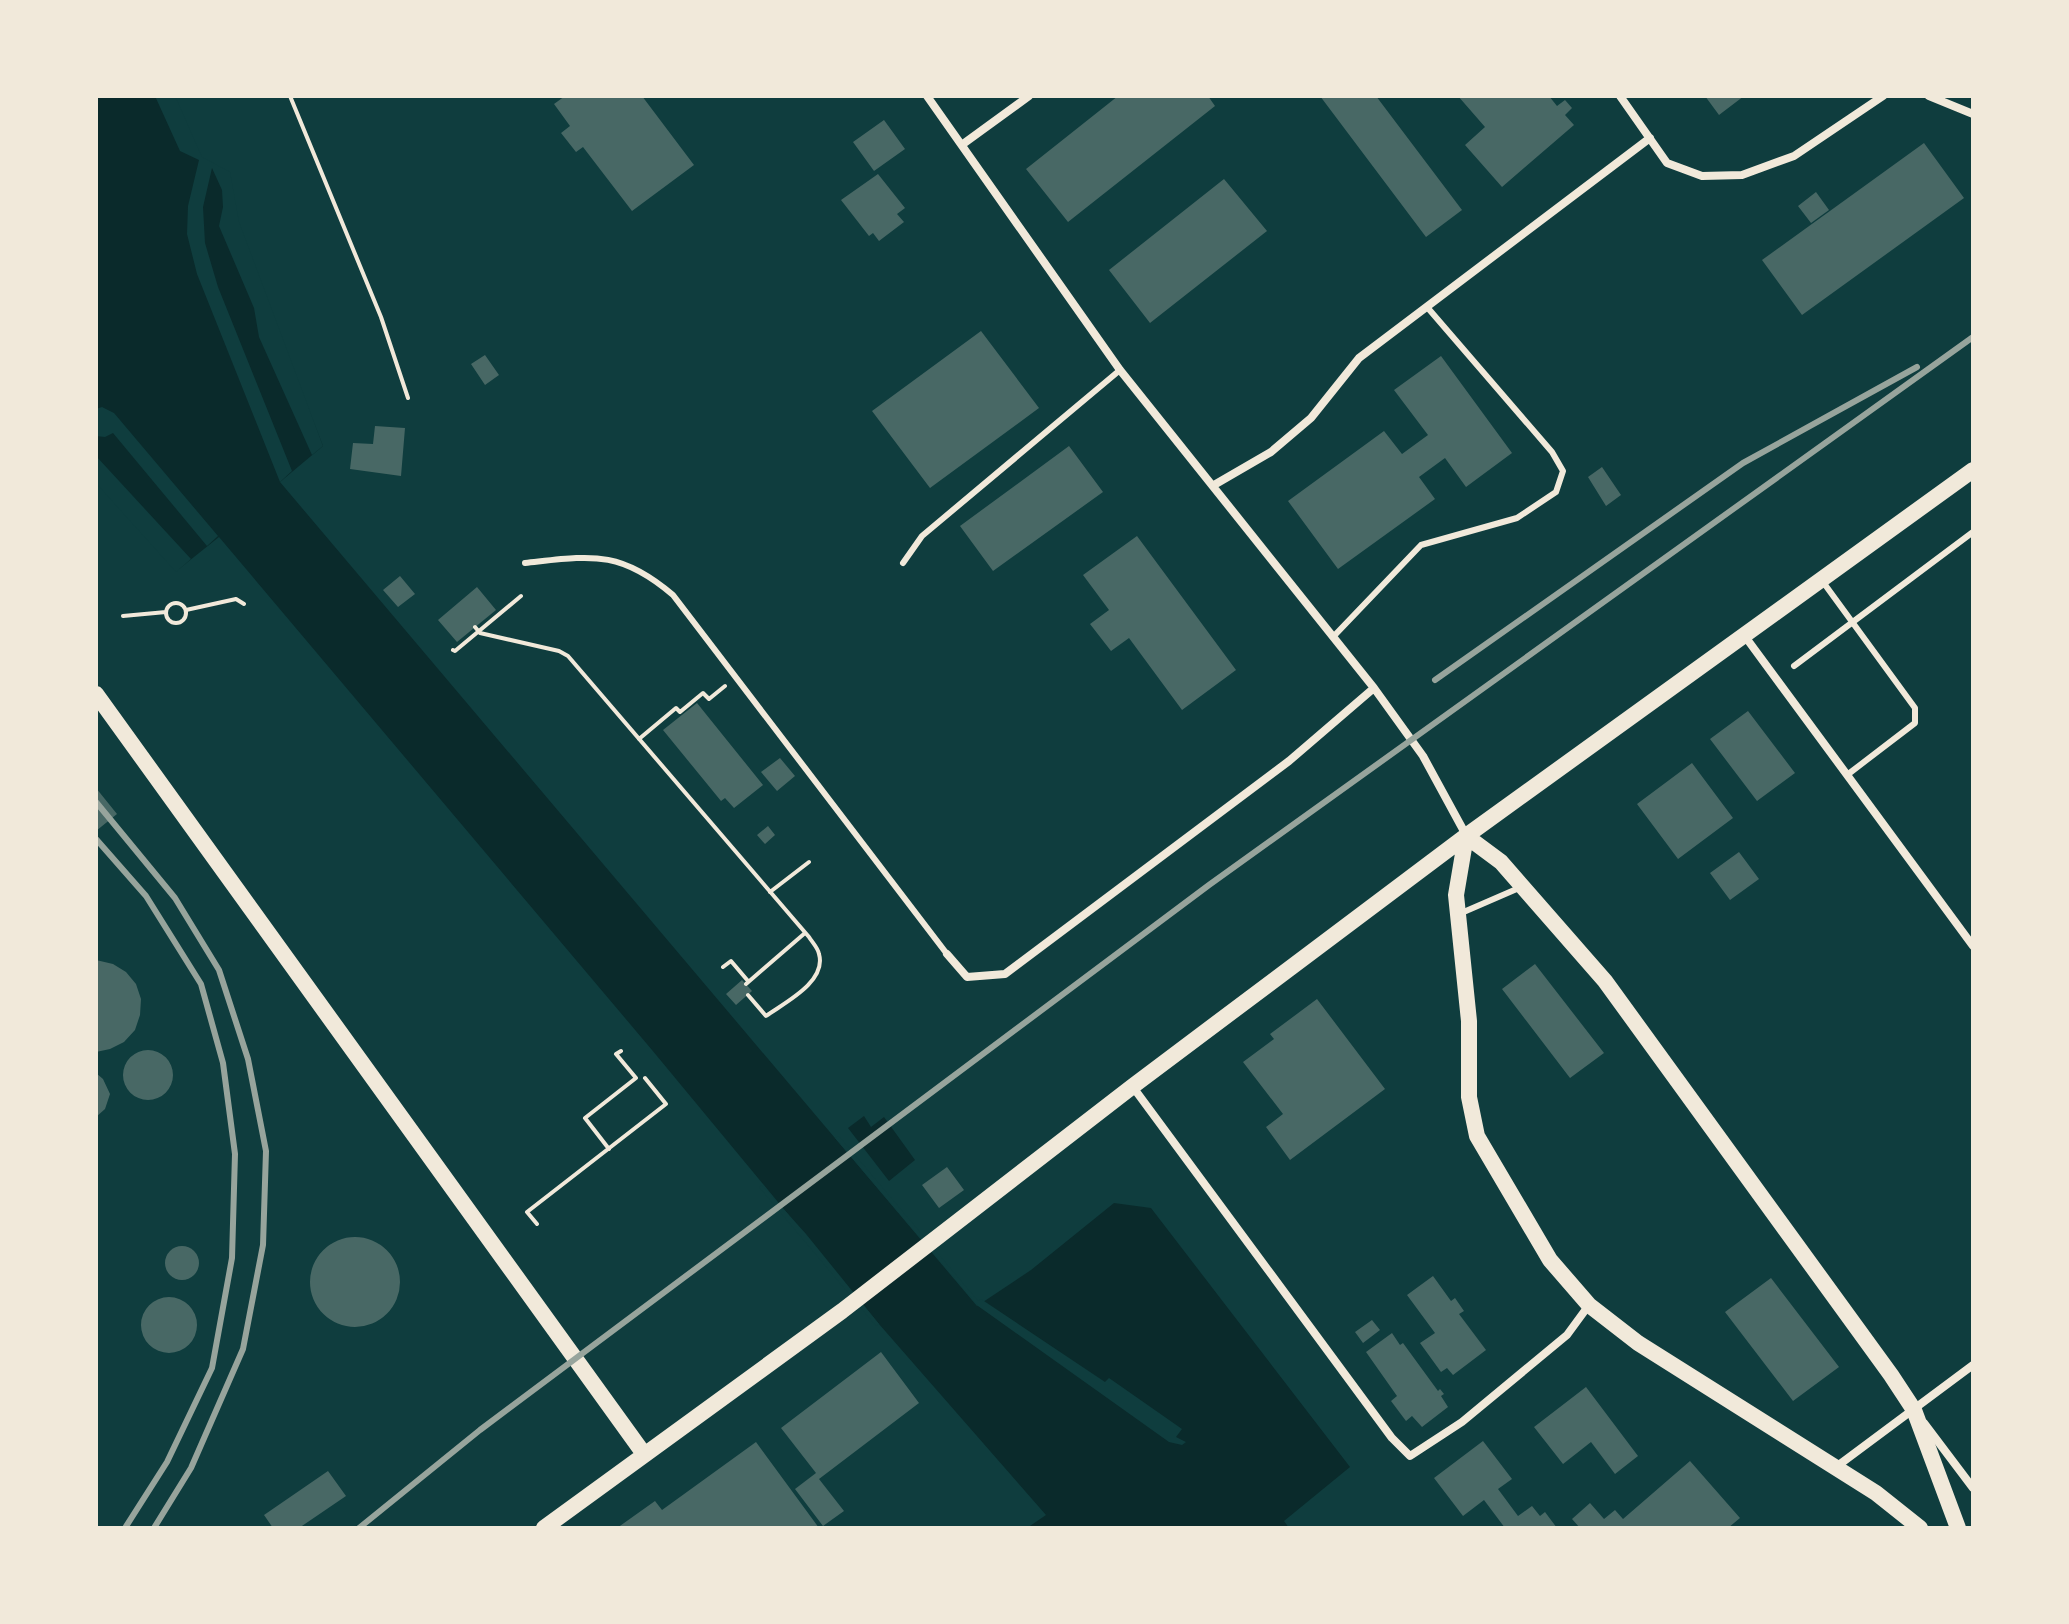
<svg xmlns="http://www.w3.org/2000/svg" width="2069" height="1624" font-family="Barlow,sans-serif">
  <rect width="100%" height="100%" fill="#0f3d3e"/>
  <!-- water -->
  <path fill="#0a2a2b" d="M 96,96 L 170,96 L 199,160 L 227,174 L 235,223 L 323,446 L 280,482 L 977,1306 L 1031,1270 L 1114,1203 L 1151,1208 L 1350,1467 L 1284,1521 L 1289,1528 L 1027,1528 L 1046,1515 L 879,1324 L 652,1050 L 219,537 L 179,569 L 96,477 Z
    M 864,1116 L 871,1127 L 884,1117 L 915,1160 L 889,1181 L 848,1128 Z"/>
  <!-- pier -->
  <path fill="#0f3d3e" d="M 155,96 L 175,96 L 202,157 L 230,172 L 239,222 L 323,446 L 312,455 L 259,337 L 254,308 L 219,226 L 223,207 L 222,190 L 212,168 L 203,207 L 205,243 L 218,287 L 292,471 L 280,482 L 197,274 L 187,234 L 188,206 L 199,160 L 180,151 Z
    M 102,407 L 114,413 L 218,536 L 207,546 L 113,433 L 105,437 L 96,436 L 96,409 Z
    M 96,456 L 191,559 L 176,572 L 96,483 Z
    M 839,1136 L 978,1301 L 981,1299 L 1105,1382 L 1109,1378 L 1182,1429 L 1176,1437 L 1186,1442 L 1182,1445 L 1169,1442 L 978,1306 L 835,1138 Z
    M 762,1185 L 806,1234 L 879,1324 L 876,1326 L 759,1187 Z"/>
  <!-- building -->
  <path fill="#486865" d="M 565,96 L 642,96 L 694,165 L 632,211 L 583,147 L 576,152 L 561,133 L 570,126 L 554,104 Z
    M 1118,96 L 1208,96 L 1215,106 L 1068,222 L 1026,169 Z
    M 1320,96 L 1376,96 L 1462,210 L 1426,237 Z
    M 1458,96 L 1549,96 L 1557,106 L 1565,100 L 1572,108 L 1565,115 L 1574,125 L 1502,187 L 1465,145 L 1485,127 Z
    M 1705,96 L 1744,96 L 1719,115 Z
    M 884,120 L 905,149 L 874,171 L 853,142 Z
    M 1924,143 L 1964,198 L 1802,315 L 1762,260 Z
    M 878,174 L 905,208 L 897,214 L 904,222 L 879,241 L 873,233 L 869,236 L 841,200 Z
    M 1224,179 L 1267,231 L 1150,323 L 1109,270 Z
    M 1816,192 L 1829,210 L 1811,223 L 1798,206 Z
    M 981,331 L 1039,408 L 930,488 L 872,411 Z
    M 485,355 L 499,375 L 485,385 L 471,364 Z
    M 1441,356 L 1512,453 L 1466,487 L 1445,458 L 1419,477 L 1435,499 L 1338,569 L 1288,501 L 1384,431 L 1402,454 L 1428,435 L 1394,390 Z
    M 375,426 L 405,428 L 401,476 L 350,469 L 353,443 L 373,444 Z
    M 1069,446 L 1103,492 L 993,571 L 960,526 Z
    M 1602,467 L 1621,495 L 1606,506 L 1588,477 Z
    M 1137,536 L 1236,670 L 1182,710 L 1129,638 L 1111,651 L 1090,624 L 1109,610 L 1083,575 Z
    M 400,576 L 415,594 L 398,607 L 383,590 Z
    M 477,587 L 496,610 L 457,642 L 438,620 Z
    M 697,703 L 763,785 L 734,808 L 725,798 L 721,801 L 663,730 Z
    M 1748,711 L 1795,773 L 1757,801 L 1710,739 Z
    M 780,758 L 795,776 L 777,791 L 761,772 Z
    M 1692,763 L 1733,818 L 1678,859 L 1637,804 Z
    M 96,788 L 117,814 L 96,831 Z
    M 768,826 L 775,835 L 765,844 L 757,835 Z
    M 1739,852 L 1759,879 L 1730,900 L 1710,873 Z
    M 96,960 L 113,964 L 126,972 L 136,984 L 141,999 L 140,1015 L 135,1030 L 124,1042 L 110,1049 L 96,1052 Z
    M 1535,964 L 1604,1053 L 1570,1078 L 1502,989 Z
    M 742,980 L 752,991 L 736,1005 L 726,994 Z
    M 1317,999 L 1385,1089 L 1290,1160 L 1266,1127 L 1283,1114 L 1243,1062 L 1274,1039 L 1270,1034 Z
    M123 1075a25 25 0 1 1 50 0a25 25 0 1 1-50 0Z
    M 96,1073 L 103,1079 L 110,1094 L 105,1109 L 96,1117 Z
    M 947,1167 L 964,1190 L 939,1208 L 922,1185 Z
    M310 1282a45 45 0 1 1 90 0a45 45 0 1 1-90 0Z
    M165 1263a17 17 0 1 1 34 0a17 17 0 1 1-34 0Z
    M 1433,1276 L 1451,1301 L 1455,1298 L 1464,1311 L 1459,1314 L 1486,1350 L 1453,1375 L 1447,1368 L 1441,1372 L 1420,1343 L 1435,1333 L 1407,1295 Z
    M 1771,1278 L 1839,1367 L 1793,1401 L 1725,1312 Z
    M141 1325a28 28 0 1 1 56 0a28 28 0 1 1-56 0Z
    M 1372,1320 L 1380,1330 L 1363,1343 L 1355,1332 Z
    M 1392,1333 L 1400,1345 L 1403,1343 L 1438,1391 L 1440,1389 L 1444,1394 L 1441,1396 L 1448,1407 L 1422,1427 L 1412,1416 L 1406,1421 L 1391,1401 L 1397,1396 L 1366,1352 Z
    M 881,1352 L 919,1403 L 819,1479 L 844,1511 L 823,1526 L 795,1489 L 816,1473 L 781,1428 Z
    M 1586,1387 L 1638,1456 L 1615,1474 L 1591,1442 L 1563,1464 L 1534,1427 Z
    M 1483,1441 L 1512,1479 L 1498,1489 L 1518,1516 L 1532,1506 L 1540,1516 L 1545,1512 L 1557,1528 L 1505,1528 L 1484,1500 L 1463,1516 L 1434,1478 Z
    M 756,1442 L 819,1528 L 617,1528 L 655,1501 L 662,1510 Z
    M 1690,1461 L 1740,1518 L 1728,1528 L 1580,1528 L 1572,1519 L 1590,1503 L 1604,1519 L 1615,1510 L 1623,1519 Z
    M 328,1471 L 346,1496 L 299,1528 L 273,1528 L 264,1515 Z"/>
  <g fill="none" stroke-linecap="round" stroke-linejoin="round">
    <!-- path -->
    <path stroke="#f1e9da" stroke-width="4" d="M 290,96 L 381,317 L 408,398
      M166 613a10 10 0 1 1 20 0a10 10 0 1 1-20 0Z
      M 186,610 L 236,599 L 244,604
      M 123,616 L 166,612
      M 475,627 L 480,633 L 559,651 L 568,656 L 809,937 C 812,942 818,948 819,954 C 827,982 784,1003 766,1016 L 748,995
      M 453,650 L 455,651 L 521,596
      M 639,739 L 676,708 L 680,712 L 703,693 L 709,699 L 725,686
      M 770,892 L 809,862
      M 723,967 L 731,961 L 748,981
      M 746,984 L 805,933
      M 609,1149 L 585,1118 L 636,1078 L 616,1054 L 621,1051
      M 537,1224 L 527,1212 L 666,1104 L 645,1078"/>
    <!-- service -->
    <path stroke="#f1e9da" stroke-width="6" d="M 525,563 C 591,556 619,549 673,595 L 947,954
      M 903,563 L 922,536 L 1120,370
      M 1823,582 L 1915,708 L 1915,723 L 1847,775
      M 1333,637 L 1421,545 L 1517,518 L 1556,492 L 1563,471 L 1552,452 L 1427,307
      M 1794,666 L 1973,532
      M 1459,914 L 1519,888"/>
    <!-- minor -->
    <path stroke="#f1e9da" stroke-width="8" d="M 927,96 L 1120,370 L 1374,688 L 1423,756 L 1466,835
      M 1620,96 L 1667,163 L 1702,176 L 1742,175 L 1794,156 L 1883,96
      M 1929,96 L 1973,114
      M 963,144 L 1029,96
      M 1214,485 L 1271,452 L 1311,418 L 1359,358 L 1650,138
      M 1744,635 L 1973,946
      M 947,954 L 967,977 L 1005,974 L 1289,761 L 1374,688
      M 1133,1087 L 1392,1438 L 1410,1456 L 1462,1422 L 1567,1335 L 1589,1305
      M 1924,1423 L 1973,1488
      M 1836,1467 L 1973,1365"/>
    <!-- secondary -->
    <path stroke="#f1e9da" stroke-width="16" d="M 96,694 L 644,1454
      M 544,1528 L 842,1311 L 1133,1086 L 1466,836 L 1973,470
      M 1920,1528 L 1876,1493 L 1638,1343 L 1589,1305 L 1550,1260 L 1477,1136 L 1469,1097 L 1469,1021 L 1456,895 L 1466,836 L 1501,862 L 1605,981 L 1891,1375 L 1914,1410 L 1958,1528"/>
    <!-- rail -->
    <path stroke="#97a49c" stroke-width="6" d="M 1435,680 L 1743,463 L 1917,367
      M 96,802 L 175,898 L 219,970 L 248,1059 L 266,1151 L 263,1245 L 243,1349 L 191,1468 L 154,1528
      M 96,839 L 146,896 L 201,984 L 223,1063 L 235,1154 L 232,1258 L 212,1368 L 167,1462 L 125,1528
      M 359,1528 L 480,1430 L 1209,885 L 1973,337"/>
  </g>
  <!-- border -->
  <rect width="2069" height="1624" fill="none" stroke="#f1e9da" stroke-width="196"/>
</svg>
